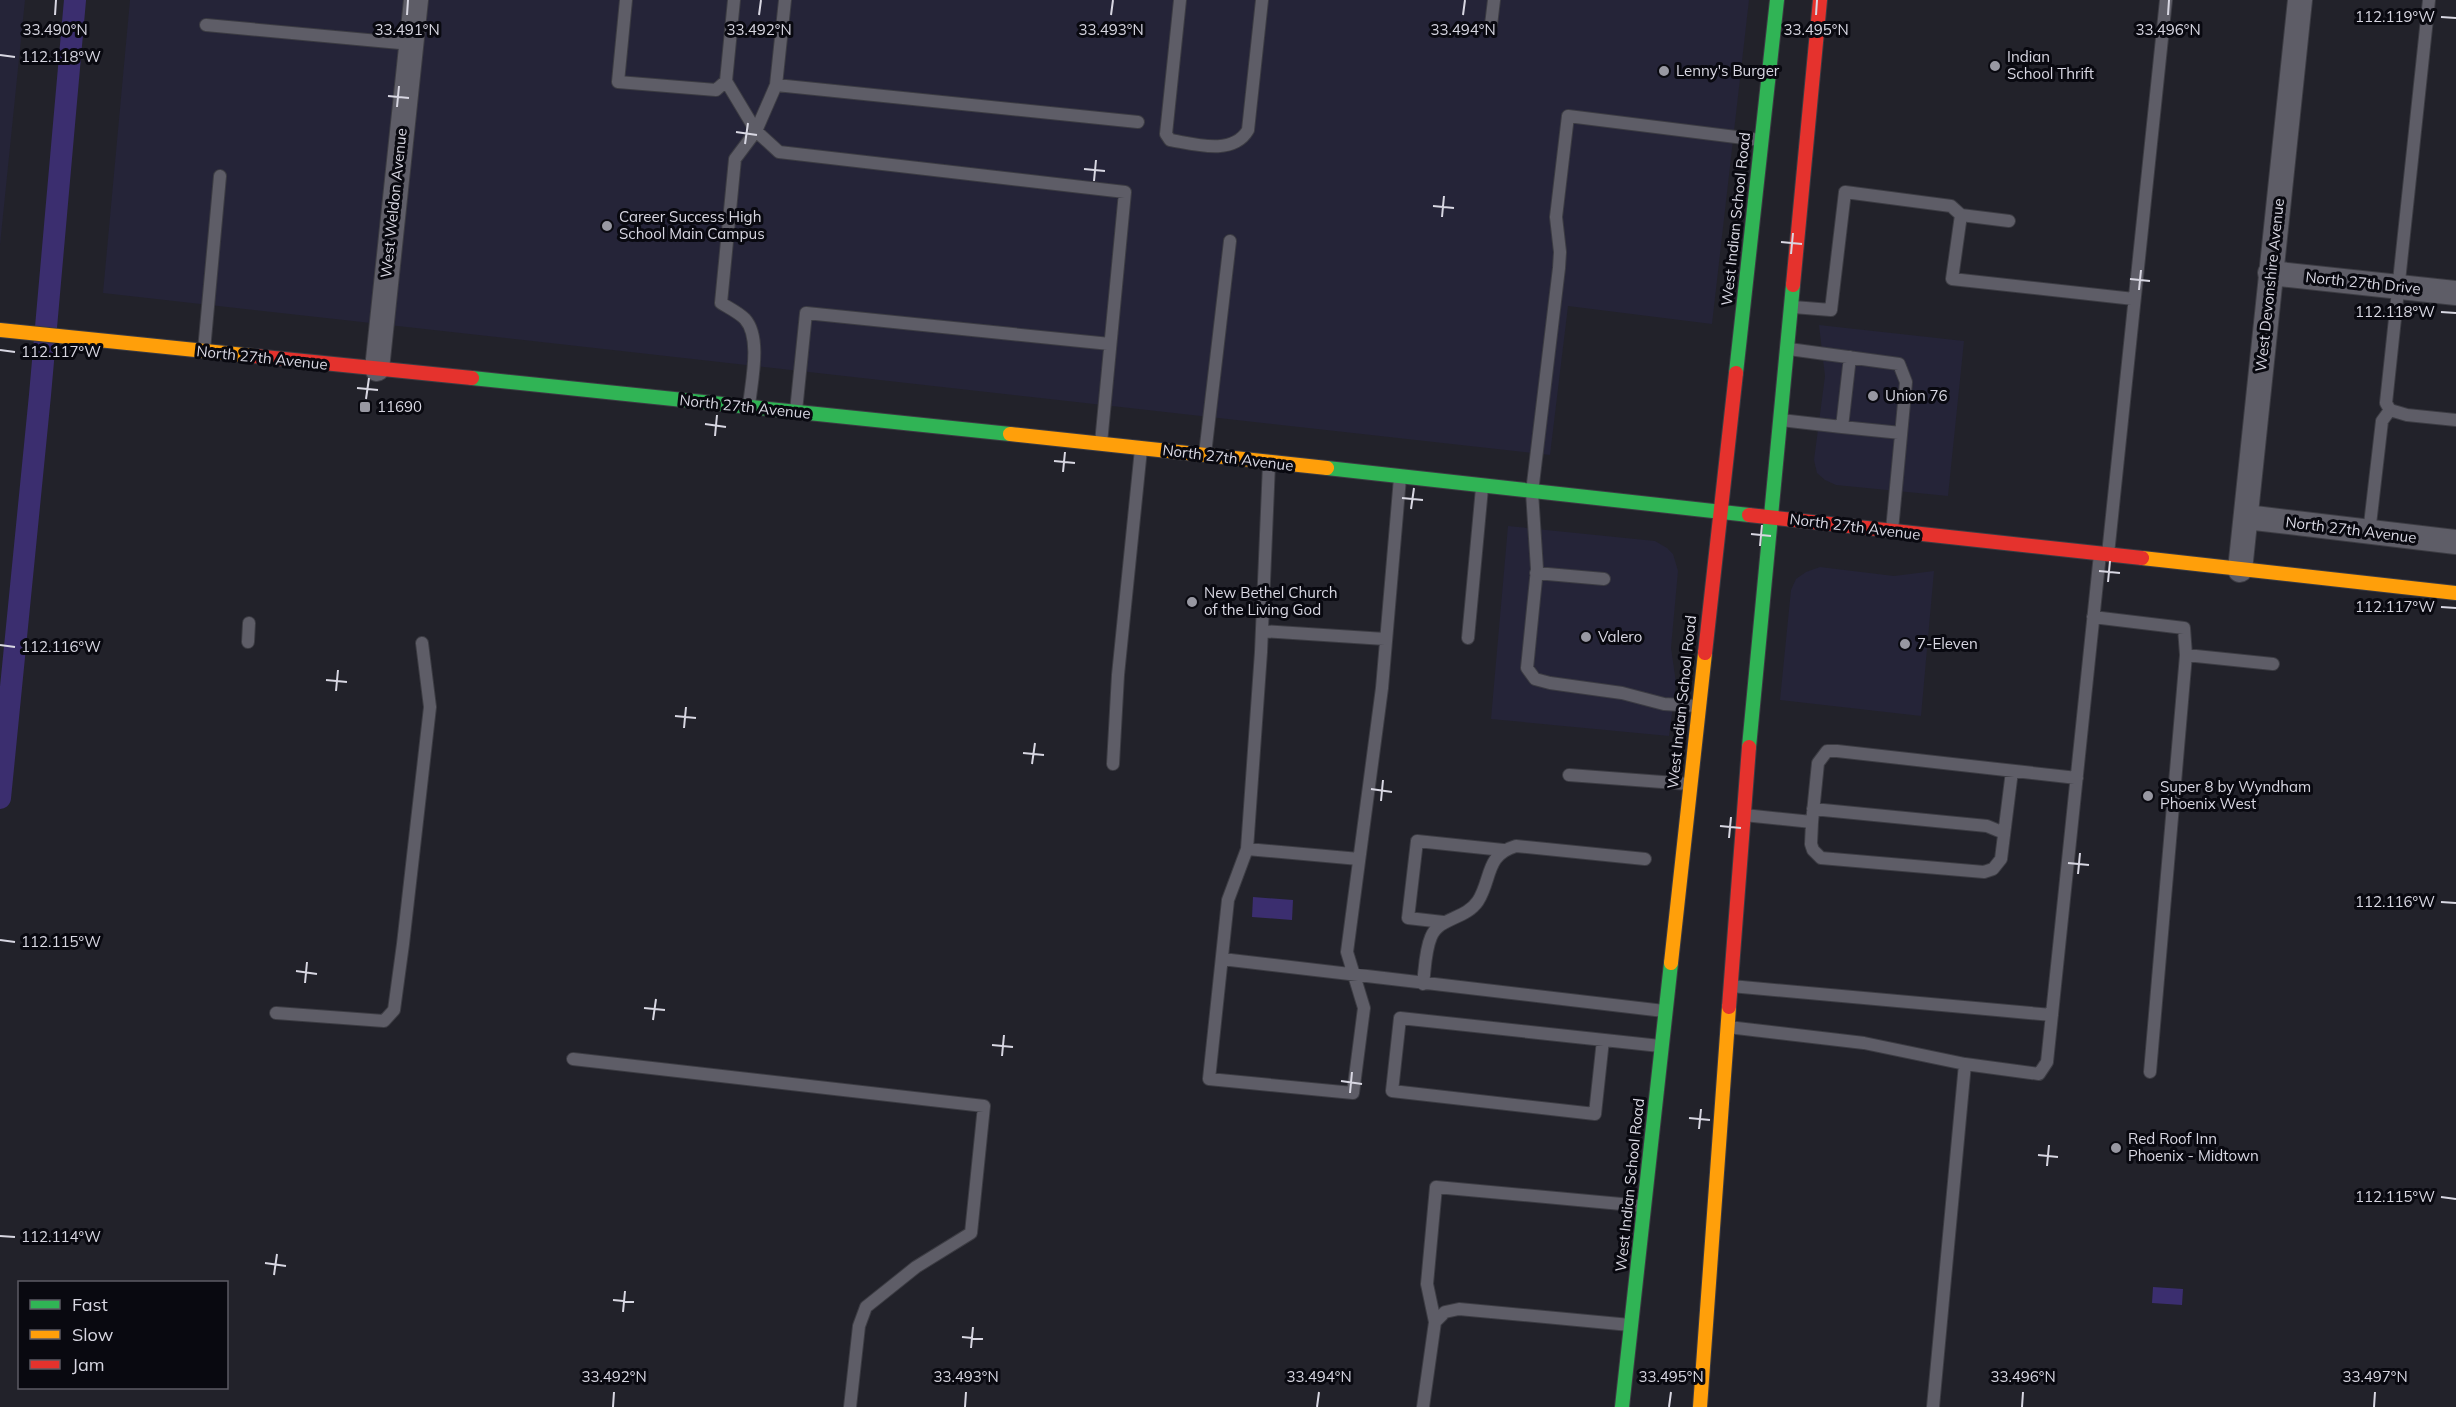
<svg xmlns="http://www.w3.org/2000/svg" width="2456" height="1407" font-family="Mulish,sans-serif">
  <rect width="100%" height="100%" fill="#22222a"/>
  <!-- built -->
  <path fill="#252438" d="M 0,0 L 25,0 L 0,245 Z
    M 130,0 L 1749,0 L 1712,324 L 1568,306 L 1550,455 L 103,293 Z
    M 1819,325 L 1964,341 L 1948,496 L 1836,485 L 1825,480 L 1817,473 L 1814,460 L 1825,376 Z
    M 1508,526 L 1655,541 L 1667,548 L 1673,554 L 1678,571 L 1671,648 L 1676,683 L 1669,736 L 1491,719 Z
    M 1820,567 L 1894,576 L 1934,571 L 1921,716 L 1780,700 L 1791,590 L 1796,579 L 1806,572 Z"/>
  <!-- water -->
  <path fill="#3b2e6f" d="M 1253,897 L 1293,900 L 1292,920 L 1252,917 Z
    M 2153,1287 L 2183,1289 L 2182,1305 L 2152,1303 Z"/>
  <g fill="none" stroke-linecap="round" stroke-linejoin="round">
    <!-- canal -->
    <path stroke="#3b2e6f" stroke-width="22" d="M 0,798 L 40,395 L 75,0"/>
    <defs>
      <path id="lane" d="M 626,0 L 618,82 L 716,90 L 726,81 L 734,0
        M 785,0 L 776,85 L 1138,122
        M 1180,0 L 1166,134 L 1170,140 C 1194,144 1233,156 1248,130 L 1262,0
        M 2429,0 L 2386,403 L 2390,410 L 2407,415 L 2456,420
        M 206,25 L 411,44
        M 1491,25 L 1494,0
        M 726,81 L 756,131 L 776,85
        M 2009,221 L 1961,215 L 1952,279 L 2134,299
        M 1793,307 L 1831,310 L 1845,192 L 1951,206 L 1961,215
        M 1789,349 L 1899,364 L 1906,382 L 1892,530
        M 204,350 L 220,176
        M 749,406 C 751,383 762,338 745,319 C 738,312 729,308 721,303 L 735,159 L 756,131 L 779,152 L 1125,192 L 1101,443
        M 796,411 L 806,313 L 1110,344
        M 1781,420 L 1842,427 L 1850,357
        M 1842,427 L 1901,433
        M 1205,454 L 1230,241
        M 1269,464 L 1261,652 L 1247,849 L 1228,900 L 1209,1079 L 1353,1093 L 1364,1008 L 1347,952 L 1382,688 L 1400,478
        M 2369,533 L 2382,421 L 2390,410
        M 2108,554 L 2166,0
        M 1536,573 L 1604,579
        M 2093,617 L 2184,628 L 2186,655 L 2150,1072
        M 1262,631 L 1385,639
        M 1468,638 L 1482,488
        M 248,642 L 249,623
        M 2186,655 L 2273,664
        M 1697,706 L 1664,704 L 1622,693 L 1550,683 L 1535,679 L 1527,668 L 1537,569 L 1532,492 L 1559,268 L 1560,252 L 1556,217 L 1568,116 L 1760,140
        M 1113,764 L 1118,675 L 1141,449
        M 2012,771 L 2001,859 L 1993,869 L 1984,872 L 1821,858 L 1813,850 L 1811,844 L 1812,822 L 1818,763 L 1827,751 L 1837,751 L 2077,778
        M 1569,775 L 1689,784
        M 1813,809 L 1987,826 L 2004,833
        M 1744,815 L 1812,822
        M 1247,849 L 1359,859
        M 1443,922 L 1408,918 L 1417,841 L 1503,850
        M 1222,959 L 1664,1011
        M 1423,984 C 1425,969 1425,951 1431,937 C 1439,917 1465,920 1478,901 C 1492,879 1485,855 1516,846 L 1645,859
        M 1731,986 L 2052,1015
        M 276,1013 L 384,1021 L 394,1010 L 403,944 L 430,707 L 422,643
        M 1728,1027 L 1864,1043 L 1965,1064
        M 1603,1040 L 1595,1114 L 1392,1091 L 1400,1018 L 1660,1046
        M 573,1059 L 984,1106 L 971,1233 L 916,1267 L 866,1307 L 859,1326 L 850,1407
        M 1435,1322 L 1427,1284 L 1436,1187 L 1643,1206
        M 1423,1407 L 1435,1322 L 1445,1312 L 1459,1309 L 1630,1325
        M 1933,1407 L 1965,1064 L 2039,1074 L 2047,1062 L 2100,554"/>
      <path id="street" d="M 2270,273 L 2456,293
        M 377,369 L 416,0
        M 2246,517 L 2456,542
        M 2240,570 L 2300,0"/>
      <path id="fast" d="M 1736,373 L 1777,0
        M 472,378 L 1010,434
        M 1327,468 L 1749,515
        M 1749,747 L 1793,285
        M 1622,1407 L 1671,963"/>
      <path id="slow" d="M 0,330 L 254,356
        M 1010,434 L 1327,468
        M 2142,558 L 2456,593
        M 1671,963 L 1705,653
        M 1700,1407 L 1729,1007"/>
      <path id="jam" d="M 1793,285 L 1820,0
        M 254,356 L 472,378
        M 1749,515 L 2142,558
        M 1705,653 L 1736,373
        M 1729,1007 L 1749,747"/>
    </defs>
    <!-- lane casing -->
    <use href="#lane" stroke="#3c3c43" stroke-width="14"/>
    <!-- street casing -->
    <use href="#street" stroke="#3c3c43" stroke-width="26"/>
    <!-- fast casing -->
    <use href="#fast" stroke="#3c3c43" stroke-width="16"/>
    <!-- slow casing -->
    <use href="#slow" stroke="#3c3c43" stroke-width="16"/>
    <!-- jam casing -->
    <use href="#jam" stroke="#3c3c43" stroke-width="16"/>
    <!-- lane -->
    <use href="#lane" stroke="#5e5d67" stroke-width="12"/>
    <!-- street -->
    <use href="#street" stroke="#5e5d67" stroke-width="24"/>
    <!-- fast -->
    <use href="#fast" stroke="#30b455" stroke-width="14"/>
    <!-- slow -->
    <use href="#slow" stroke="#ff9f0a" stroke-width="14"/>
    <!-- jam -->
    <use href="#jam" stroke="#e5322d" stroke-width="14"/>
  </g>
  <!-- ticks -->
  <path fill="none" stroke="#d8d7e2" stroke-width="2" d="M 55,15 L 56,0M 407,15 L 408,0M 759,15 L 761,0M 1111,15 L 1113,0M 1463,15 L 1465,0M 1816,15 L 1817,0M 2168,15 L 2169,0M 2441,17 L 2456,18M 0,55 L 15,57M 388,96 L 409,98M 397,107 L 399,86M 736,132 L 757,135M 745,144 L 748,123M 1084,169 L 1105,171M 1094,181 L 1096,160M 1433,206 L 1454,208M 1442,217 L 1444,196M 1781,242 L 1802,244M 1791,254 L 1793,233M 2130,279 L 2150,281M 2139,290 L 2141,270M 2441,312 L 2456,313M 0,350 L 15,352M 357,388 L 378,390M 366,399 L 369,378M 705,424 L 726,427M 715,436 L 717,415M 1054,461 L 1075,463M 1063,472 L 1065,452M 1402,498 L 1423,500M 1411,509 L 1414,488M 1751,534 L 1771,536M 1760,546 L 1762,525M 2099,571 L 2120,573M 2108,582 L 2110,561M 2441,607 L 2456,608M 0,645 L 15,647M 326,680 L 347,682M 336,691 L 338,670M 675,716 L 696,718M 684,728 L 686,707M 1023,753 L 1044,755M 1032,764 L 1035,743M 1371,789 L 1392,792M 1381,801 L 1383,780M 1720,826 L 1741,828M 1729,838 L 1731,817M 2068,863 L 2089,865M 2078,874 L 2080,853M 2441,902 L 2456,903M 0,940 L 15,942M 296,971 L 317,974M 305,983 L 307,962M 644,1008 L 665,1010M 653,1020 L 656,999M 992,1045 L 1013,1047M 1002,1056 L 1004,1035M 1341,1081 L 1362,1084M 1350,1093 L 1352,1072M 1689,1118 L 1710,1120M 1699,1129 L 1701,1109M 2038,1155 L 2058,1157M 2047,1166 L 2049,1145M 2441,1197 L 2456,1199M 0,1236 L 15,1237M 265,1263 L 286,1266M 274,1275 L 277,1254M 613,1300 L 634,1302M 623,1312 L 625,1291M 962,1337 L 983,1339M 971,1348 L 973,1327M 613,1407 L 614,1392M 965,1407 L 966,1392M 1317,1407 L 1319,1392M 1669,1407 L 1671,1392M 2022,1407 L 2023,1392M 2374,1407 L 2375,1392"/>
  <!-- markers -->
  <g fill="#9898a2" stroke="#090910" stroke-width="2">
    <circle cx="1995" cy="66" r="6"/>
    <circle cx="1664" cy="71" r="6"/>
    <circle cx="607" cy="226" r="6"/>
    <circle cx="1873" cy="396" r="6"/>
    <rect x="359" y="401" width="12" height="12" rx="3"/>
    <circle cx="1192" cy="602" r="6"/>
    <circle cx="1586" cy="637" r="6"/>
    <circle cx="1905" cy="644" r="6"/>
    <circle cx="2148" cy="796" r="6"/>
    <circle cx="2116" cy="1148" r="6"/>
  </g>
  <g text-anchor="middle" stroke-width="6" stroke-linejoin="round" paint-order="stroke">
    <!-- poi labels -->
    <g font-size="15" fill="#d8d7e2" stroke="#090910" text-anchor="start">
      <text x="2007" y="62">Indian<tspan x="2007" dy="17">School Thrift</tspan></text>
      <text x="1676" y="76">Lenny's Burger</text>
      <text x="619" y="222">Career Success High<tspan x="619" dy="17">School Main Campus</tspan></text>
      <text x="1885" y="401">Union 76</text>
      <text x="377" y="412">11690</text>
      <text x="1204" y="598">New Bethel Church<tspan x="1204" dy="17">of the Living God</tspan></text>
      <text x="1598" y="642">Valero</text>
      <text x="1917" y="649">7-Eleven</text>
      <text x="2160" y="792">Super 8 by Wyndham<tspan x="2160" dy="17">Phoenix West</tspan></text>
      <text x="2128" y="1144">Red Roof Inn<tspan x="2128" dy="17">Phoenix - Midtown</tspan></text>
    </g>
    <!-- street labels -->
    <g font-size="15" fill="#d8d7e2" stroke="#090910">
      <text transform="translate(394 203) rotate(-84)" y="5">West Weldon Avenue</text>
      <text transform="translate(1736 219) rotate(-84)" y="5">West Indian School Road</text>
      <text transform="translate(2363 283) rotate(6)" y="5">North 27th Drive</text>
      <text transform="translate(2270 285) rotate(-84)" y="5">West Devonshire Avenue</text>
      <text transform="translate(262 358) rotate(6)" y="5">North 27th Avenue</text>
      <text transform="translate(745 407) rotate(6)" y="5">North 27th Avenue</text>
      <text transform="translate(1228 458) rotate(7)" y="5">North 27th Avenue</text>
      <text transform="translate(1855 527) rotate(7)" y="5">North 27th Avenue</text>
      <text transform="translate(2351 530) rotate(7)" y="5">North 27th Avenue</text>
      <text transform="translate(1682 702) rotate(-84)" y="5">West Indian School Road</text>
      <text transform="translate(1630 1185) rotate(-84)" y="5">West Indian School Road</text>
    </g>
  </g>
  <g font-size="15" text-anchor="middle" fill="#d8d7e2" stroke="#090910" stroke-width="6" stroke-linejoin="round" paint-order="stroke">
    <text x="2395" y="22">112.119°W</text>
    <text x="55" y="35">33.490°N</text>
    <text x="407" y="35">33.491°N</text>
    <text x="759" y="35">33.492°N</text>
    <text x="1111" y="35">33.493°N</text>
    <text x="1463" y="35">33.494°N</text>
    <text x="1816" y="35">33.495°N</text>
    <text x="2168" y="35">33.496°N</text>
    <text x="61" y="62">112.118°W</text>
    <text x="2395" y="317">112.118°W</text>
    <text x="61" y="357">112.117°W</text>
    <text x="2395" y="612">112.117°W</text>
    <text x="61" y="652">112.116°W</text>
    <text x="2395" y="907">112.116°W</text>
    <text x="61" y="947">112.115°W</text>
    <text x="2395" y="1202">112.115°W</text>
    <text x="61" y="1242">112.114°W</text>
    <text x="614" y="1382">33.492°N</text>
    <text x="966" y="1382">33.493°N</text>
    <text x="1319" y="1382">33.494°N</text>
    <text x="1671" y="1382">33.495°N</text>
    <text x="2023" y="1382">33.496°N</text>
    <text x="2375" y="1382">33.497°N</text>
  </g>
  <!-- legend -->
  <rect x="18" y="1281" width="210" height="108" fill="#090910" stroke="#5c5b64" stroke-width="1.5"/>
  <rect x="30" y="1300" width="30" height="9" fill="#30b455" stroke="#5c5b64" stroke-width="1.5"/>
  <text x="72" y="1311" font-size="18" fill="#d8d7e2">Fast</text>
  <rect x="30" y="1330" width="30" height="9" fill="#ff9f0a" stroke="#5c5b64" stroke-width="1.5"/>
  <text x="72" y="1341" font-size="18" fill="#d8d7e2">Slow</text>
  <rect x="30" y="1360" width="30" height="9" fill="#e5322d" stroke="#5c5b64" stroke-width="1.5"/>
  <text x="72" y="1371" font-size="18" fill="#d8d7e2">Jam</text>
</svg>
